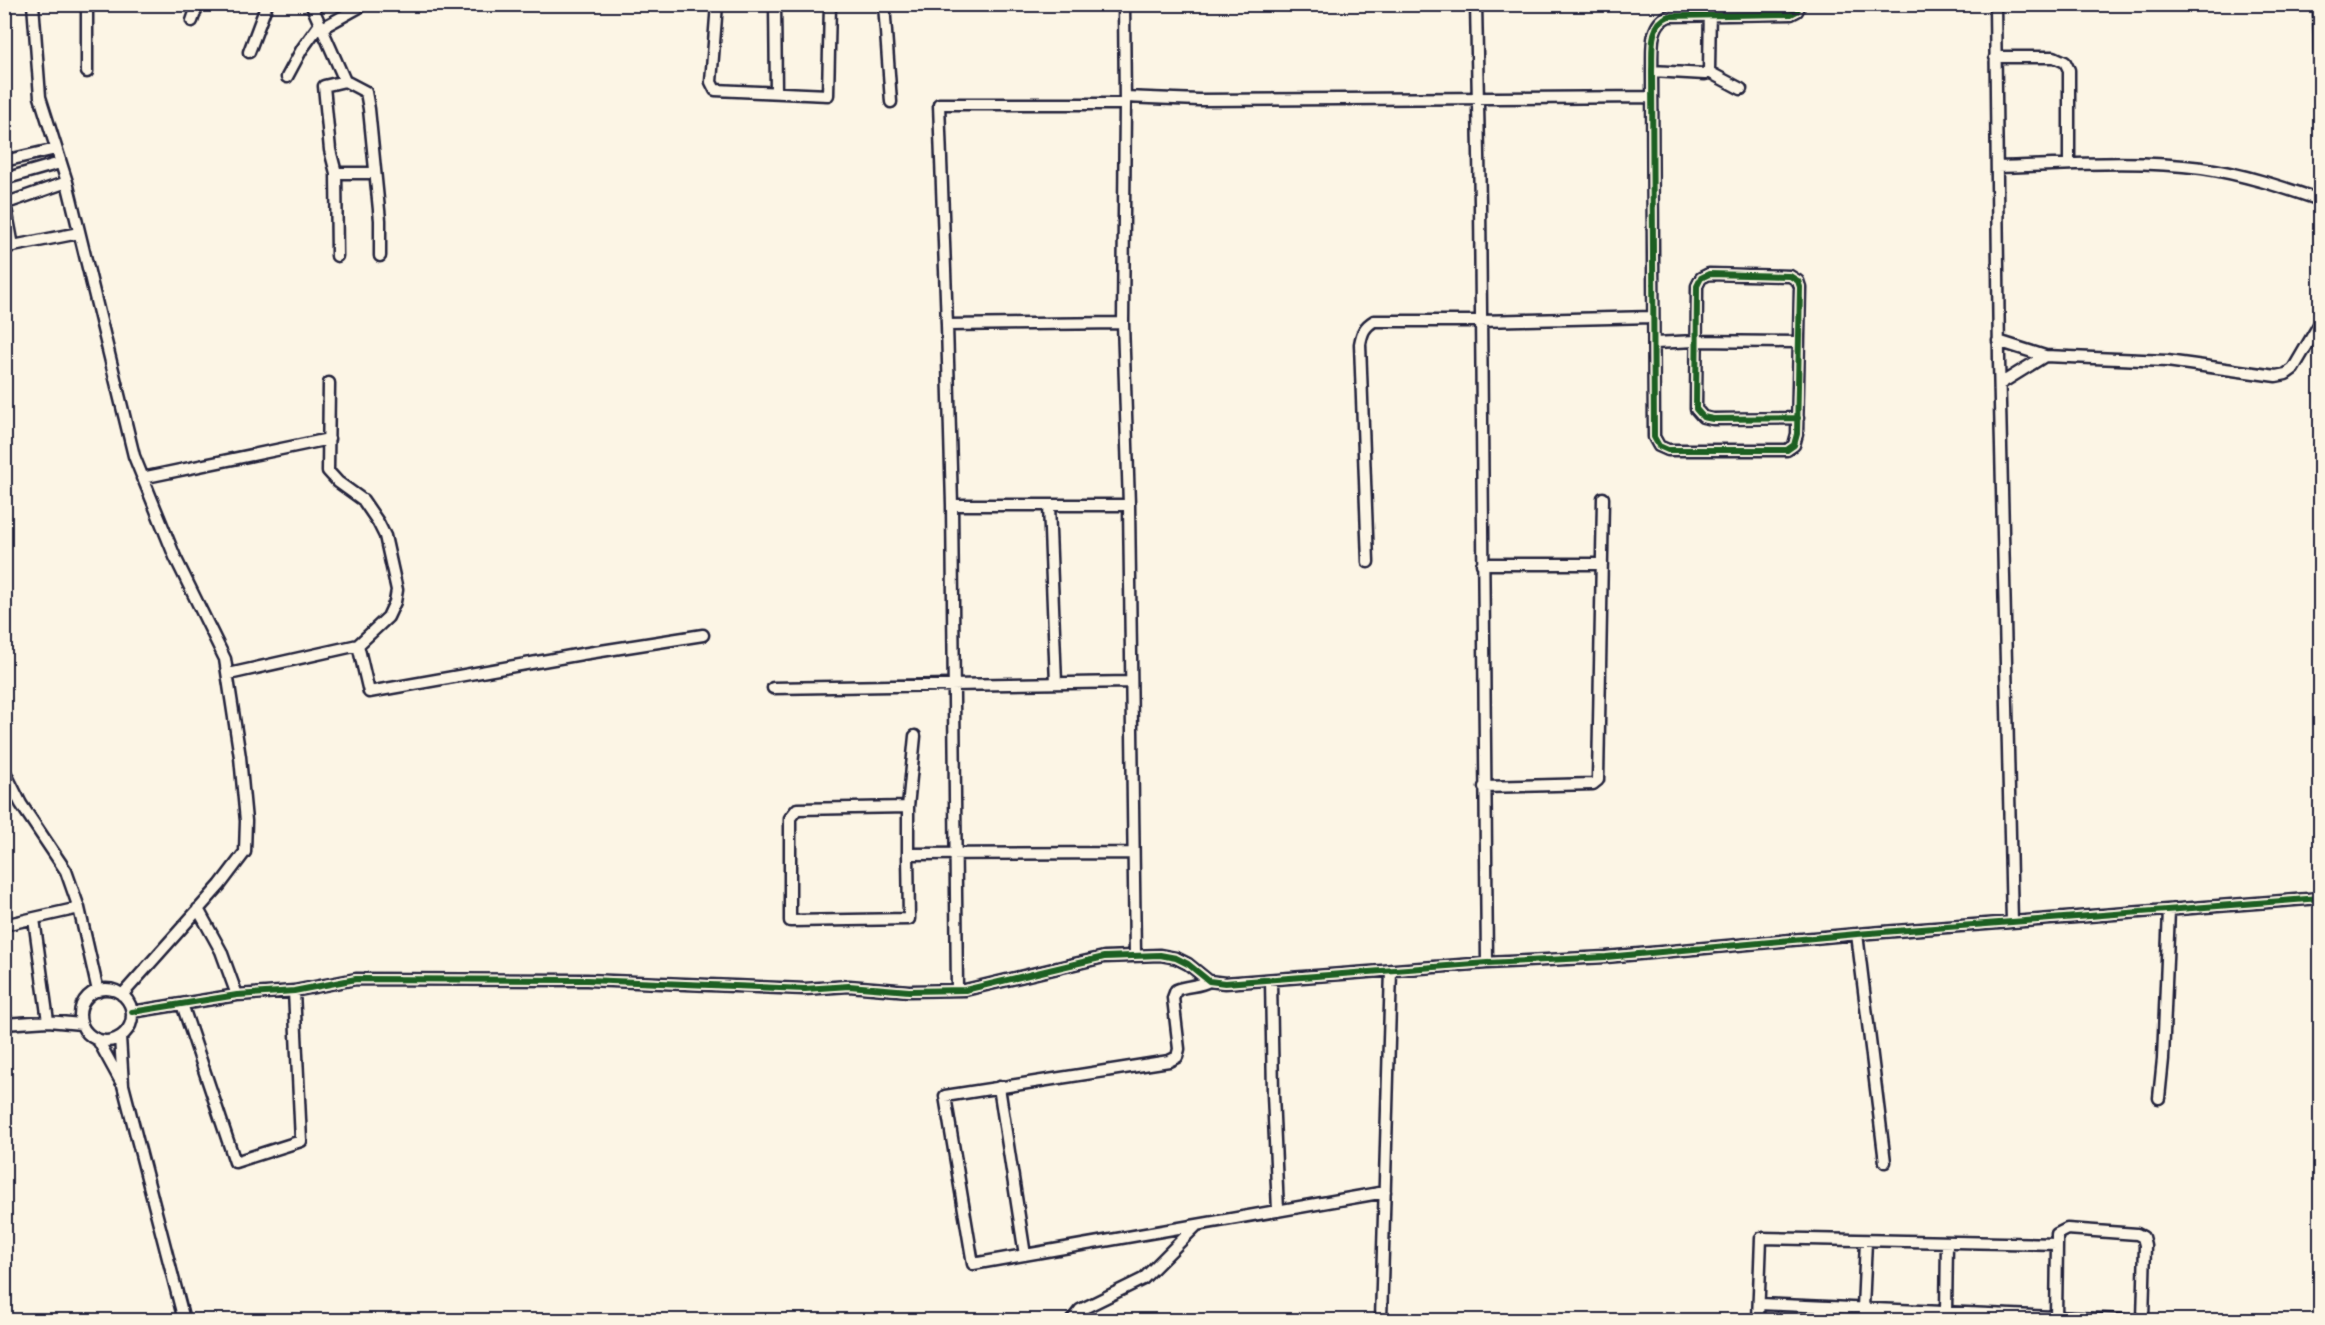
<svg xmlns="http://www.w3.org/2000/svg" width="2325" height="1325" font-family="'Shantell Sans',sans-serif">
  <rect width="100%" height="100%" fill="#fcf5e5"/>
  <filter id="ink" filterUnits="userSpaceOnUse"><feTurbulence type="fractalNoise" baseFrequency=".0167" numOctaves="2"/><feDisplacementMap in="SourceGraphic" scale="12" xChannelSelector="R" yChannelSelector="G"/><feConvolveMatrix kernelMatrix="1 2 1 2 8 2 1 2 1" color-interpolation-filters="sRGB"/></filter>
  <g filter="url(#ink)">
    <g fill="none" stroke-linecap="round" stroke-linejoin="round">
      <defs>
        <path id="minor" d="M 33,4 L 40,97 L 67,182 L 134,456 L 175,557 L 225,659 L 240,757 L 246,821 L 245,852 L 220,885 L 122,995
          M 87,4 L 87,72
          M 311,4 L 345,81 L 366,92 L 369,109 L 380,220 L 380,256
          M 717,4 L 711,82 L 715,90 L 828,95 L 830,4
          M 775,4 L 776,92
          M 884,4 L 891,102
          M 1476,4 L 1480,204 L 1487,963
          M 1995,4 L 1999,360 L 2012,922
          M 2319,4 L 2320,66
          M 192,21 L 198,4
          M 322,28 L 358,8
          M 249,52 L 267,4
          M 1995,57 L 2054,57 L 2065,62 L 2069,70 L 2069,164
          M 1652,71 L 1705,74 L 1709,72 L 1710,4
          M 1709,72 L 1741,89
          M 287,77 L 302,49 L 320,24
          M 1125,97 L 1199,100 L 1652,97
          M 4,161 L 56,149
          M 1997,167 C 2065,165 2134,159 2202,168 C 2243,174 2282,187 2320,200
          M 336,173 L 375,173
          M 4,179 L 60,163
          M 5,203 L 13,246 L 79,233
          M 4,204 L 67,182
          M 337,256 L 336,173 L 330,150 L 324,86 L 345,81
          M 947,325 L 939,104 L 1125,104 L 1124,4
          M 1998,341 L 2045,356 L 2167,361 L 2276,376 L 2286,374 L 2293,369 L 2320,323
          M 1655,343 L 1695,341 L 1798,342
          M 329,383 L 328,471 L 338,482 L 363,500 L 378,522 L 385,536 L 397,590 L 395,602 L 388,617 L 358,645
          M 2000,384 L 2045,356
          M 1798,418 L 1713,419 L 1703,417 L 1696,409 L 1697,286 L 1701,278 L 1709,274 L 1790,276 L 1798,281 L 1800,287 L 1797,434 L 1794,445 L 1787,450 L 1668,450 L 1659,446 L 1654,437 L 1652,71 C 1653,52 1648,24 1669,16 L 1791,14 L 1797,11 L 1800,4
          M 142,478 L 329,439
          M 952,505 L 1129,505 L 1123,323
          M 1049,505 L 1056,683
          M 1129,505 L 1135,955
          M 1368,562 L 1360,344 C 1362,333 1364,327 1374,321 L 1480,321 L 1653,317
          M 1482,564 L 1602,564
          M 229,674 L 358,645 L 369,692 L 582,654 L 703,635
          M 773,688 L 1130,682
          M 4,770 L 21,804 L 66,871 L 79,908 L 98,991
          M 1484,787 L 1593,784 L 1598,780 L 1603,498
          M 908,807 L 797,809 L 790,818 L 790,921 L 909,919 L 908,854 L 1133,853
          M 908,854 L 908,807 L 915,736
          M 198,909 L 221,951 L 237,995
          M 34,919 L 48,1021
          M 4,925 L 79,908
          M 1857,934 L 1885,1162
          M 1271,980 L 1273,1094 L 1278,1211
          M 1209,981 C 1199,987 1187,985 1176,990 L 1173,998 L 1179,1049 L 1177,1057 L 1169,1061 L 945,1096 L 973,1264 L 1385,1192
          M80 1015a26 26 0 1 1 52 0a26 26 0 1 1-52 0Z
          M 957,990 L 952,505 L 947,325 L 1123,323 L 1125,104
          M 182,1004 L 235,1162 L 301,1141 L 294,991
          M 132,1012 L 237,995 L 294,991 L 356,979 L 587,980 L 805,989 L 849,986 L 909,991 L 965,990 L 1104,957 L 1160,955 L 1176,958 L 1188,964 L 1209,981 L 1225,983 L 1487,963 L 1606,957 L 1857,934 L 2320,898
          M 4,1024 L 48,1021 L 81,1024
          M 120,1037 L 123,1085 L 184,1320
          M 98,1040 L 121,1082
          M 999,1087 L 1025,1255
          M 2159,1098 L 2163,1059 L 2169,910
          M 1759,1304 L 2124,1320
          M 1863,1309 L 1866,1241
          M 1946,1313 L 1947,1243
          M 1072,1320 L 1080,1310 L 1143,1279 L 1196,1226
          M 1381,1320 L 1391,970
          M 1758,1320 L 1761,1238 L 2057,1244 L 2057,1234 L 2067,1229 L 2137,1234 L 2143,1237 L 2145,1245 L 2143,1320
          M 2056,1320 L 2057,1244"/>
      </defs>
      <!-- minor casing -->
      <use href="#minor" stroke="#22223b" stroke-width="15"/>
      <!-- minor -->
      <use href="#minor" stroke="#fcf5e5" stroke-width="10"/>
      <defs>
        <path id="cycleway" d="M 1798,418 L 1713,419 L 1703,417 L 1696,409 L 1697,286 L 1701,278 L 1709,274 L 1790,276 L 1798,281 L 1800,287 L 1797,434 L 1794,445 L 1787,450 L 1668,450 L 1659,446 L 1654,437 L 1652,71 C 1653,52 1648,24 1669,16 L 1791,14 L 1797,11 L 1800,4
          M 132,1012 L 237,995 L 294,991 L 356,979 L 587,980 L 805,989 L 849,986 L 909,991 L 965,990 L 1104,957 L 1160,955 L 1176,958 L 1188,964 L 1209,981 L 1225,983 L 1487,963 L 1606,957 L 1857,934 L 2320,898"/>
      </defs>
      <!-- cycleway casing -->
      <use href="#cycleway" stroke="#fcf5e5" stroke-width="10"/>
      <!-- cycleway -->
      <use href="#cycleway" stroke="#1b5e20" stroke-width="6"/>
    </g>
  </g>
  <!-- margin -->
  <rect width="2325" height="1325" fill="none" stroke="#fcf5e5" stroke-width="24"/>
  <rect x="12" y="12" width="2301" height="1301" fill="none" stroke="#22223b" stroke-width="2" filter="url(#ink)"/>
</svg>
